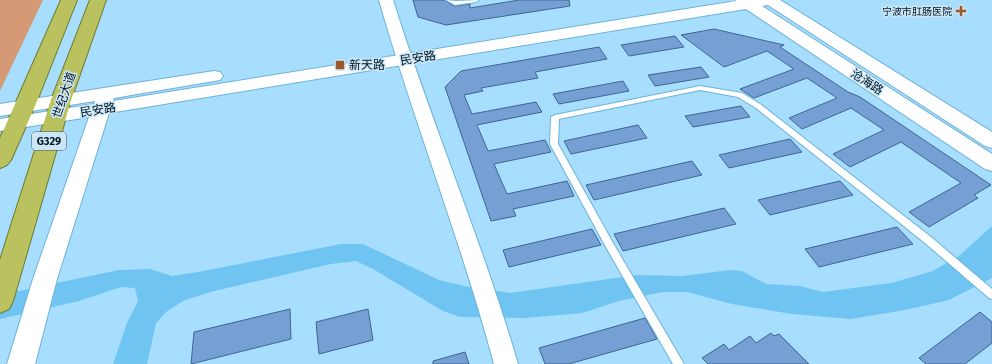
<svg xmlns="http://www.w3.org/2000/svg" width="992" height="364" font-family="'Fira Sans','Noto Sans SC',sans-serif">
  <rect width="100%" height="100%" fill="#a7ddfd"/>
  <!-- green -->
  <path fill="#d49a75" d="M 0,0 L 43,0 L 0,91 Z"/>
  <!-- water -->
  <path fill="#6fc4f2" d="M 992,226 L 992,278 L 949,300 L 905,310 L 851,319 L 792,314 L 732,304 L 687,292 L 663,292 L 619,301 L 582,313 L 525,318 L 460,317 L 443,311 L 373,269 L 356,261 L 331,264 L 210,292 L 183,301 L 166,312 L 156,323 L 147,364 L 113,364 L 127,323 L 138,301 L 135,288 L 121,287 L 79,301 L 0,319 L 0,295 L 119,270 L 150,269 L 172,276 L 198,272 L 341,244 L 363,244 L 439,280 L 464,286 L 510,293 L 637,275 L 682,276 L 730,270 L 742,271 L 766,284 L 800,286 L 823,292 L 891,283 L 933,271 L 959,256 Z"/>
  <!-- building -->
  <path fill="#76a0d3" stroke="#3e6595" d="M 413,0 L 445,0 L 454,6 L 470,4 L 470,8 L 519,0 L 569,0 L 570,6 L 446,25 L 418,17 Z
    M 714,29 L 784,45 L 780,47 L 848,92 L 860,97 L 991,185 L 974,195 L 978,198 L 929,227 L 909,212 L 961,183 L 901,142 L 850,167 L 833,154 L 884,130 L 851,108 L 802,129 L 789,118 L 837,98 L 807,78 L 754,98 L 740,89 L 794,69 L 767,51 L 724,67 L 681,35 Z
    M 675,36 L 684,47 L 629,56 L 621,45 Z
    M 599,47 L 607,59 L 535,72 L 538,78 L 481,88 L 483,91 L 464,95 L 472,114 L 536,102 L 542,112 L 477,125 L 488,151 L 545,140 L 551,152 L 494,164 L 507,194 L 567,181 L 574,196 L 513,209 L 516,216 L 491,221 L 445,87 L 461,71 Z
    M 701,67 L 709,77 L 655,86 L 648,75 Z
    M 623,81 L 629,91 L 559,104 L 553,94 Z
    M 741,106 L 750,117 L 693,127 L 685,116 Z
    M 638,125 L 647,138 L 571,154 L 564,141 Z
    M 790,139 L 802,152 L 729,168 L 719,155 Z
    M 692,161 L 702,175 L 594,200 L 586,185 Z
    M 840,181 L 853,195 L 770,215 L 758,200 Z
    M 724,208 L 736,224 L 623,251 L 614,234 Z
    M 897,227 L 913,244 L 819,267 L 805,249 Z
    M 592,229 L 601,245 L 509,267 L 503,250 Z
    M 290,309 L 291,339 L 191,364 L 194,332 Z
    M 368,309 L 373,340 L 319,354 L 316,322 Z
    M 980,312 L 992,322 L 992,343 L 965,364 L 926,364 L 919,358 Z
    M 645,318 L 657,339 L 569,364 L 545,364 L 539,348 Z
    M 771,333 L 774,336 L 779,334 L 809,364 L 708,364 L 702,358 L 724,344 L 729,350 L 750,336 L 756,343 Z
    M 465,352 L 469,364 L 433,364 L 433,361 Z"/>
  <g fill="none" stroke-linecap="round" stroke-linejoin="round">
    <defs>
      <path id="service" d="M 446,0 L 456,1 L 479,0 L 476,2 L 455,5 Z
        M 700,86 L 742,93 L 760,104 L 931,237 L 992,289 L 992,299 L 989,298 L 925,243 L 756,108 L 738,97 L 700,90 L 559,119 L 558,144 L 613,243 L 684,364 L 673,364 L 607,249 L 550,144 L 551,117 L 555,115 Z"/>
      <path id="tertiary" d="M 379,0 L 393,0 C 431,122 482,241 518,364 L 494,364 C 461,241 414,122 379,0 Z"/>
      <path id="secondary" d="M 736,0 L 780,0 L 992,132 L 992,148 L 985,146 L 768,5 L 762,6 L 992,154 L 992,171 L 985,169 L 746,9 L 109,113 L 57,279 L 35,364 L 7,364 L 33,279 L 89,117 L 0,131 L 0,119 L 94,104 L 95,101 L 0,116 L 0,104 L 214,71 L 220,72 L 223,76 L 220,80 L 214,81 L 114,98 L 113,101 L 736,1 Z"/>
      <path id="trunk" d="M 61,0 L 77,0 L 35,106 L 11,160 L 7,165 L 0,168 L 0,138 Z
        M 90,0 L 106,0 L 71,100 L 13,301 L 9,309 L 0,313 L 0,260 L 51,100 Z"/>
    </defs>
    <!-- service casing -->
    <use href="#service" stroke="#6db2d8" stroke-width="2"/>
    <!-- tertiary casing -->
    <use href="#tertiary" stroke="#6db2d8" stroke-width="2"/>
    <!-- secondary casing -->
    <use href="#secondary" stroke="#6db2d8" stroke-width="2"/>
    <!-- trunk casing -->
    <use href="#trunk" stroke="#6d7b30" stroke-width="2"/>
    <!-- service -->
    <use href="#service" fill="#fff" fill-rule="evenodd"/>
    <!-- tertiary -->
    <use href="#tertiary" fill="#fff" fill-rule="evenodd"/>
    <!-- secondary -->
    <use href="#secondary" fill="#fff" fill-rule="evenodd"/>
    <!-- trunk -->
    <use href="#trunk" fill="#bac25f" fill-rule="evenodd"/>
  </g>
  <!-- markers -->
  <g fill="#9d5a29" stroke="#cce6f6" stroke-width="1.5">
    <path d="M959 5h4v4h4v4h-4v4h-4v-4h-4v-4h4z"/>
    <rect x="335" y="60" width="10" height="10" rx="2"/>
  </g>
  <g text-anchor="middle" stroke-width="3" stroke-linejoin="round" paint-order="stroke">
    <!-- far-poi labels -->
    <g font-size="10" fill="#001624" stroke="#cce6f6" text-anchor="end">
      <text x="952" y="15">宁波市肛肠医院</text>
    </g>
    <!-- shield labels -->
    <rect fill="#cce6f6" stroke="#3d5463" stroke-width="1" x="32" y="132" width="34" height="18" rx="3"/>
    <g font-size="11" font-weight="bold" fill="#001624">
      <text x="49" y="145">G329</text>
    </g>
    <!-- street labels -->
    <g font-size="12" fill="#001624" stroke="#cce6f6">
      <text transform="translate(418 58) rotate(-9)" y="4">民安路</text>
      <text transform="translate(867 82) rotate(33)" y="4">沧海路</text>
      <text transform="translate(64 95) rotate(-71)" y="4">世纪大道</text>
      <text transform="translate(98 110) rotate(-9)" y="4">民安路</text>
    </g>
    <!-- poi labels -->
    <g font-size="12" fill="#001624" stroke="#cce6f6" text-anchor="start">
      <text x="349" y="69">新天路</text>
    </g>
  </g>
</svg>
